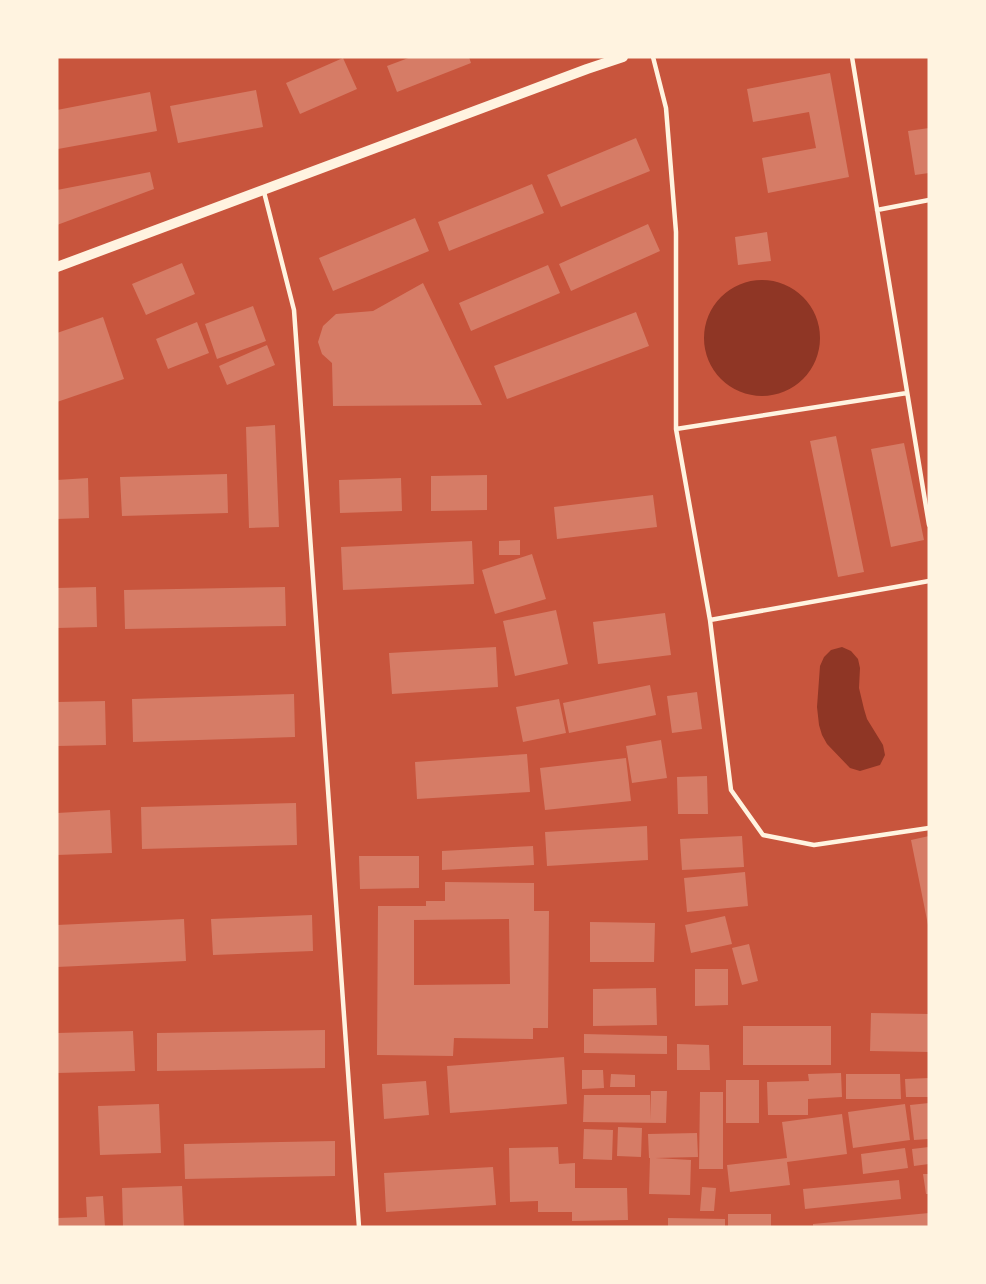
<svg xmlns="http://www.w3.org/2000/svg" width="986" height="1284" font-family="Quicksand,sans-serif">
  <rect width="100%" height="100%" fill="#c8553d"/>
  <!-- water -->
  <path fill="#8f3625" d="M704 338a58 58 0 1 1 116 0a58 58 0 1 1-116 0Z
    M 842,647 L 851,651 L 858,659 L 860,668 L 859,688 L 864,709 L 867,719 L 883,745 L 885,755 L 880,765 L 860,771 L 850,768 L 827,744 L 822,735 L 819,725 L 817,707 L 820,666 L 824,657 L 831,650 Z"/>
  <!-- building -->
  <path fill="#d67c66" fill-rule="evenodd" d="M 411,57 L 469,57 L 471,63 L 397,92 L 387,66 Z
    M 343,58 L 357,89 L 300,114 L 286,83 Z
    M 830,73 L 849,177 L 768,193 L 762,158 L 816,148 L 809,112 L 753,122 L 747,89 Z
    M 256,90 L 263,127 L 178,143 L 170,106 Z
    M 150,92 L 157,131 L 58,149 L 57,110 Z
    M 929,128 L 929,173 L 915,175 L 908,131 Z
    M 636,138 L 650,171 L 561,207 L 547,175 Z
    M 150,172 L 154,189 L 57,225 L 57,190 Z
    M 532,184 L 544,213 L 449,251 L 438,222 Z
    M 415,218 L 429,251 L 333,291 L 319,258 Z
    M 648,224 L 660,251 L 571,291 L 559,264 Z
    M 767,232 L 771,261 L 738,265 L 735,237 Z
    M 182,263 L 195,294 L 146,315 L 132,284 Z
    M 548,265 L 560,293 L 471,331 L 459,303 Z
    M 423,283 L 482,405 L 333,406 L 332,363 L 322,354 L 318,342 L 323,326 L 336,314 L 373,311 Z
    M 253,306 L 266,341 L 217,359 L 205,324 Z
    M 636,312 L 649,346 L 507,399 L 494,366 Z
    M 103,317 L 124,379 L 57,402 L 57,333 Z
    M 197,322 L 209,353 L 168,369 L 156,339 Z
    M 267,345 L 275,365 L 227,385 L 219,366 Z
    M 275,425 L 279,527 L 249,528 L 246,427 Z
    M 836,436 L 864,572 L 838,577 L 810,441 Z
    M 904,443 L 924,540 L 891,547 L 871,449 Z
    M 227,474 L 228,513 L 122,516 L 120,477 Z
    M 487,475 L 487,510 L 431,511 L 431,476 Z
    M 88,478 L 89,518 L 57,519 L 57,480 Z
    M 401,478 L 402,511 L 340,513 L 339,480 Z
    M 653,495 L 657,527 L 557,539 L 554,507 Z
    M 520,540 L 520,555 L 499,555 L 499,541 Z
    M 472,541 L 474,584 L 343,590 L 341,547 Z
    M 532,554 L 546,599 L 495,614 L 482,570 Z
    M 96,587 L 97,627 L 57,628 L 57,588 Z
    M 285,587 L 286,626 L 125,629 L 124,590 Z
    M 556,610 L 568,664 L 515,676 L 503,621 Z
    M 665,613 L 671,655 L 598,664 L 593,622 Z
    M 496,647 L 498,687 L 392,694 L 389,653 Z
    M 650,685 L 656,715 L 569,733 L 563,703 Z
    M 697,692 L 702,729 L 672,733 L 667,696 Z
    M 294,694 L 295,737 L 133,742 L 132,699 Z
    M 559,699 L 566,733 L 523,742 L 516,707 Z
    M 105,701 L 106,745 L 57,746 L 57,702 Z
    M 661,740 L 667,778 L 632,783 L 626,746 Z
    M 527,754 L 530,792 L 417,799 L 415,762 Z
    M 626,758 L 631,801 L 545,810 L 540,768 Z
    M 707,776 L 708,814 L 678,814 L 677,777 Z
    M 296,803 L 297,845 L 142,849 L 141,807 Z
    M 110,810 L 112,853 L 57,855 L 57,813 Z
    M 647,826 L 648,860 L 547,866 L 545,832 Z
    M 742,836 L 744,867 L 682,870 L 680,839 Z
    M 929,836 L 929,925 L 928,925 L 911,840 Z
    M 533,846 L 534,865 L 442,870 L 442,851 Z
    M 359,856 L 419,856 L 419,888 L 360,889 Z
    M 745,872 L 748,906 L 687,912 L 684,878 Z
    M 445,882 L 534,883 L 534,911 L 549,911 L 548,1028 L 533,1028 L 533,1039 L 454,1038 L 453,1056 L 377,1055 L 378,906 L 426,906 L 426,901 L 445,901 ZM 509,919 L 510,984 L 414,985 L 414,920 Z
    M 312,915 L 313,951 L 213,955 L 211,919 Z
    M 725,916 L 732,944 L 691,953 L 685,925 Z
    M 184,919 L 186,961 L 57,967 L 57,925 Z
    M 590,922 L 655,923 L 654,962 L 590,962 Z
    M 749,944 L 758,981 L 742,985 L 732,948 Z
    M 695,969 L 728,969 L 728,1005 L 695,1006 Z
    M 656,988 L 657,1025 L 593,1026 L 593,989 Z
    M 871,1013 L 929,1014 L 929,1052 L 870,1051 Z
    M 743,1026 L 831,1026 L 831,1065 L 743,1065 Z
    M 325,1030 L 325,1068 L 157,1071 L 157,1033 Z
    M 133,1031 L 135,1071 L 57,1073 L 57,1033 Z
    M 584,1034 L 667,1036 L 667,1054 L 584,1053 Z
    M 677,1044 L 709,1045 L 710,1070 L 677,1070 Z
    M 564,1057 L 567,1104 L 450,1113 L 447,1066 Z
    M 582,1070 L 603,1070 L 604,1088 L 582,1089 Z
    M 841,1073 L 842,1097 L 808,1099 L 808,1115 L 768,1115 L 767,1082 L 809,1081 L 808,1074 Z
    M 611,1074 L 635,1075 L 635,1087 L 610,1087 Z
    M 846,1074 L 900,1074 L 901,1099 L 846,1099 Z
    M 929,1078 L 929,1097 L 906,1097 L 905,1079 Z
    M 726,1080 L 759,1080 L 759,1123 L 726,1123 Z
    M 426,1081 L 429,1115 L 384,1119 L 382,1084 Z
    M 651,1091 L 667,1091 L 666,1123 L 583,1122 L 584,1095 L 650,1095 L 650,1120 Z
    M 700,1092 L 723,1092 L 723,1169 L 699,1169 Z
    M 929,1103 L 929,1139 L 914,1140 L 910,1105 Z
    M 159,1104 L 161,1153 L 100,1155 L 98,1106 Z
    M 905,1104 L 910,1140 L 853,1148 L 848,1112 Z
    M 842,1114 L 847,1154 L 787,1162 L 790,1185 L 730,1192 L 727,1165 L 787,1158 L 782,1122 Z
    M 618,1127 L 642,1128 L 641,1157 L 617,1156 Z
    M 584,1129 L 613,1130 L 612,1160 L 583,1159 Z
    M 697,1133 L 698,1157 L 655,1158 L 691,1160 L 690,1195 L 649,1194 L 650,1158 L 649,1158 L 648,1134 Z
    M 335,1141 L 335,1176 L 185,1179 L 184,1144 Z
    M 558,1147 L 559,1164 L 575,1163 L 575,1188 L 627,1188 L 628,1220 L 572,1221 L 572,1212 L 538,1212 L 538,1201 L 510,1202 L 509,1148 Z
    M 929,1147 L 929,1164 L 914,1166 L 912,1149 Z
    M 905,1148 L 908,1168 L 863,1174 L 861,1154 Z
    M 493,1167 L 496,1205 L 386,1212 L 384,1173 Z
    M 923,1174 L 929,1174 L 929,1194 L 926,1194 Z
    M 899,1180 L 901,1199 L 805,1209 L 803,1189 Z
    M 182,1186 L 184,1227 L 123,1227 L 122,1188 Z
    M 702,1187 L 716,1188 L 714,1211 L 700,1211 Z
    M 103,1196 L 105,1227 L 57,1227 L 57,1218 L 87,1217 L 86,1197 Z
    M 929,1213 L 929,1227 L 813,1227 L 813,1224 Z
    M 728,1214 L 771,1214 L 771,1227 L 728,1227 Z
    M 668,1218 L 725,1219 L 725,1227 L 668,1227 Z"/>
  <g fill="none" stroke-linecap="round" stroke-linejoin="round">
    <!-- service -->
    <path stroke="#fff3e0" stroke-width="4.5" d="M 653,57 L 666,108 L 676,232 L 676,429 L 710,620 L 731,790 L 763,835 L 814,845 L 929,828
      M 852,57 L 929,525
      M 264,192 L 294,310 L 359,1227
      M 877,210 L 929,200
      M 676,429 L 907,393
      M 710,620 L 929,581"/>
    <!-- tertiary -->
    <path stroke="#fff3e0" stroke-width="10" d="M 57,267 L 587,69 L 623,57"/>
  </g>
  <!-- border -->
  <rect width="986" height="1284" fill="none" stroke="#fff3e0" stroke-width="117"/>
</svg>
